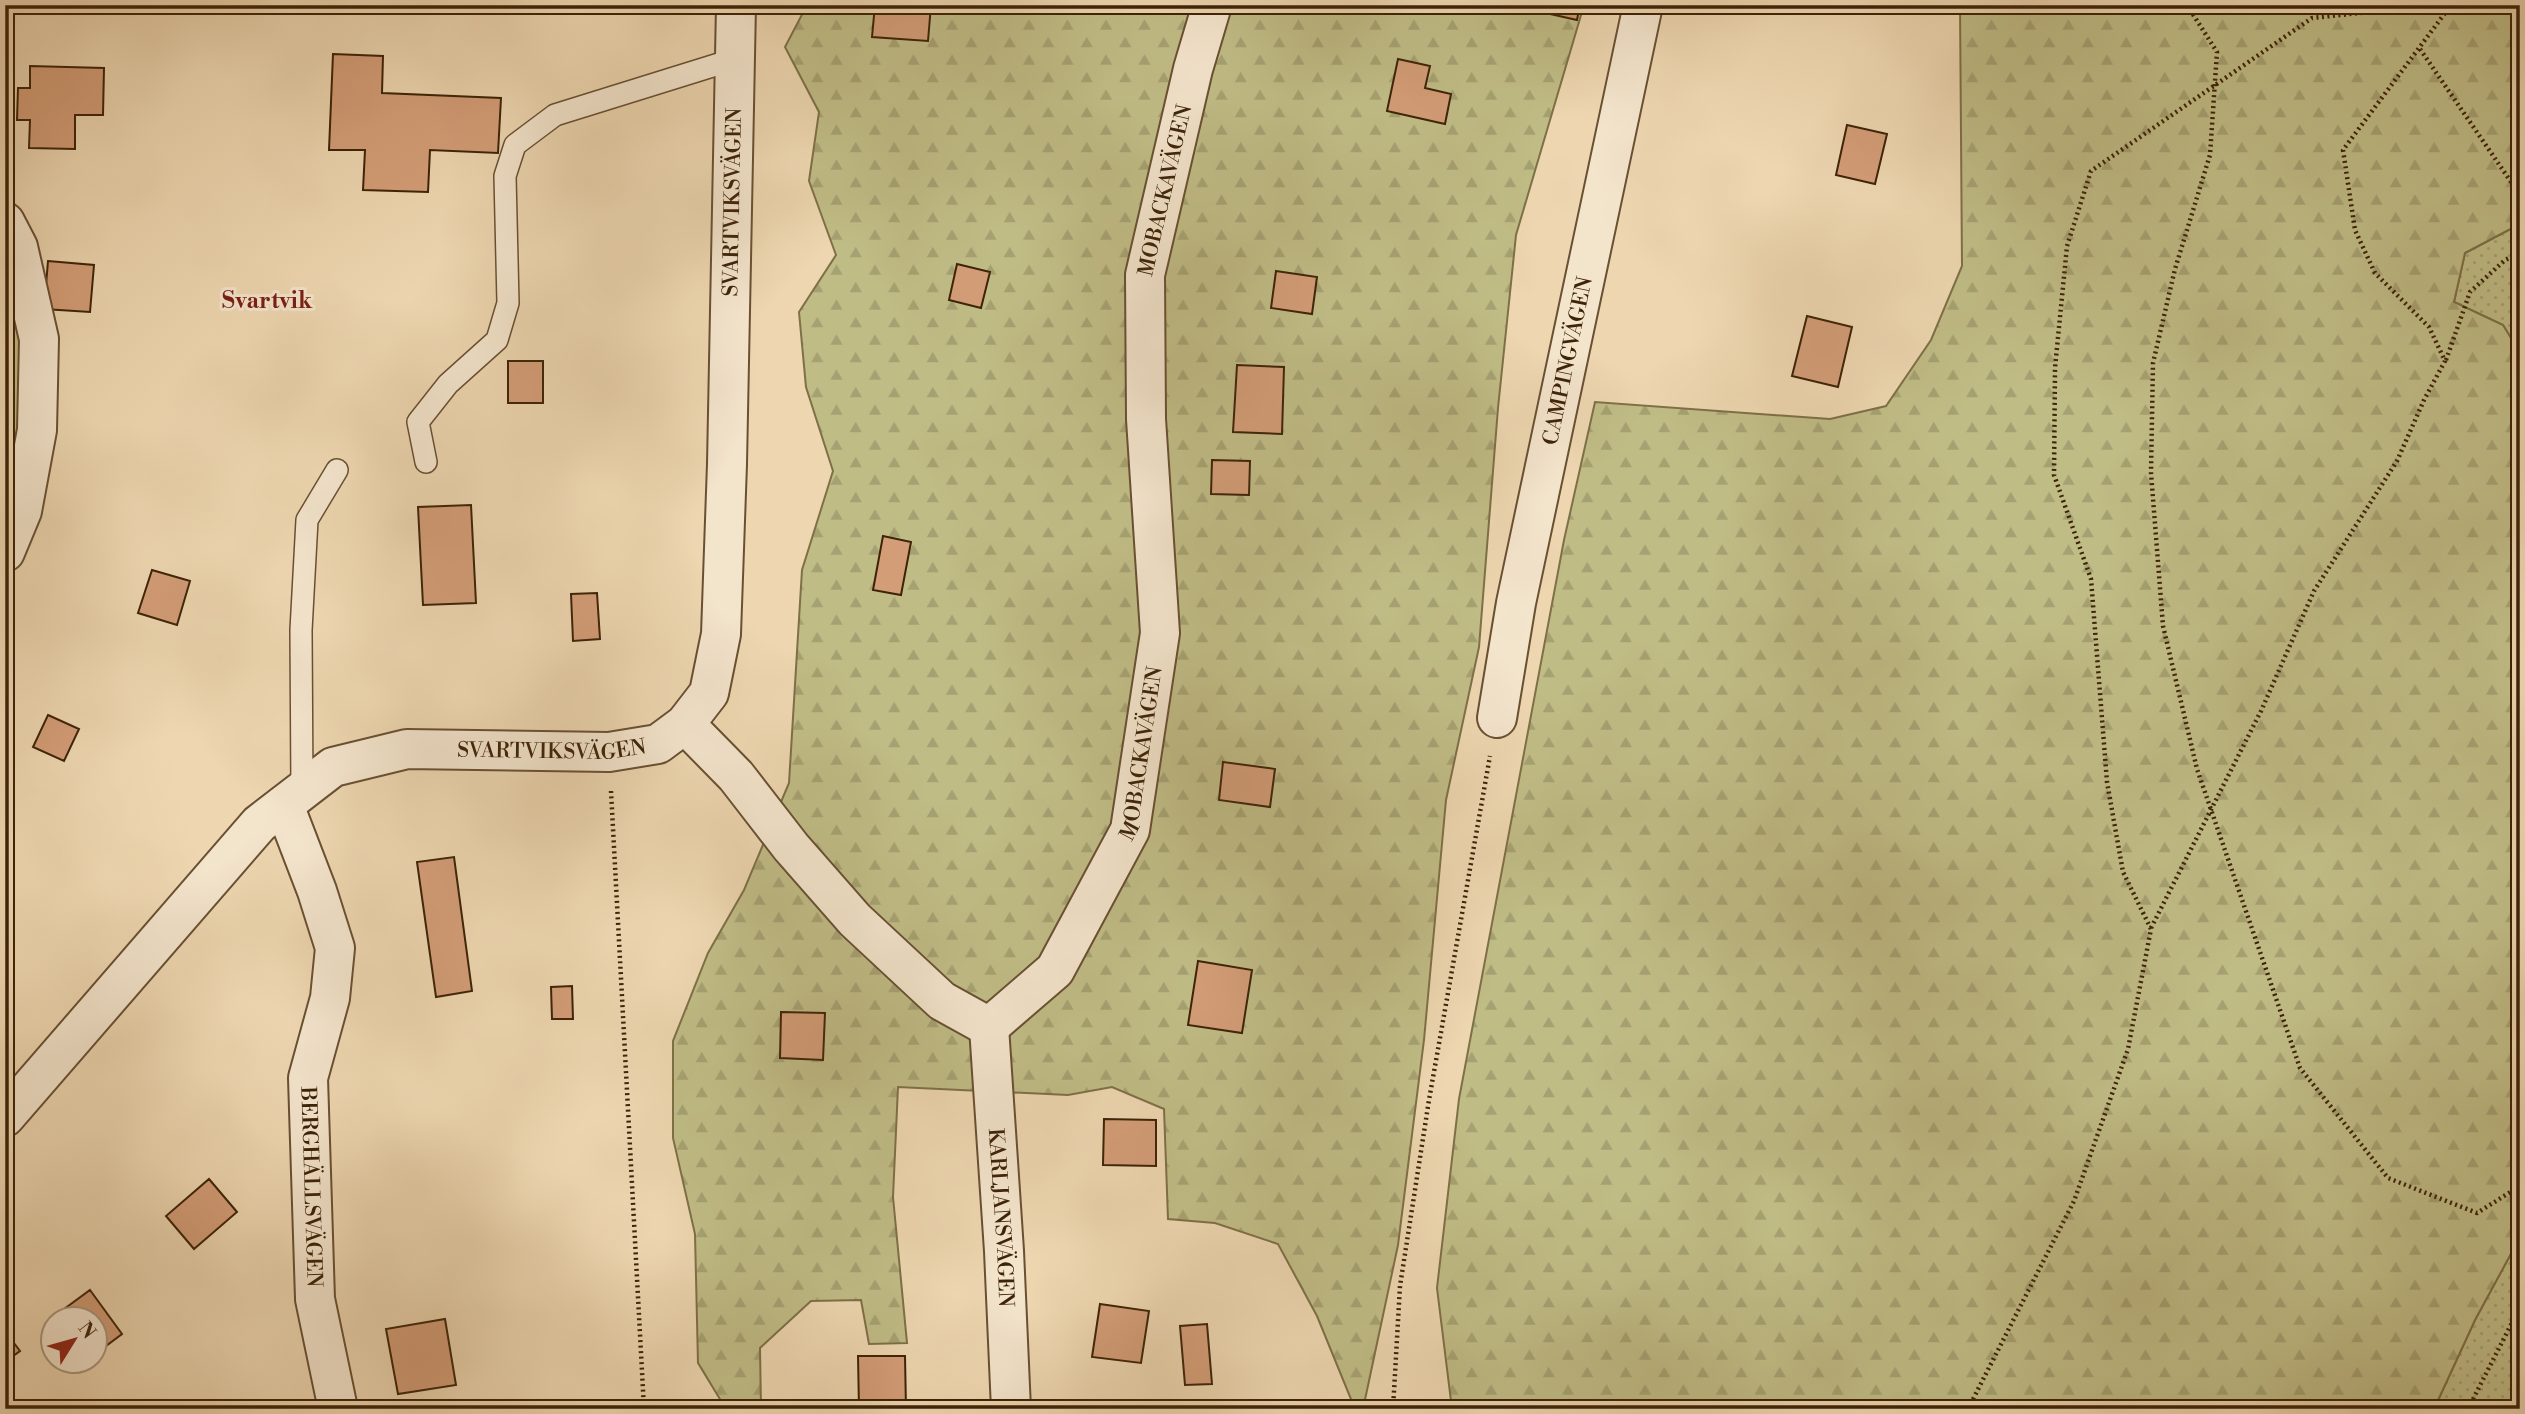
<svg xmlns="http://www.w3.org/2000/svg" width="2525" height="1414" font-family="'Libre Bodoni',serif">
  <defs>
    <pattern id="grass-dots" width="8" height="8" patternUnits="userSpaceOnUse" patternTransform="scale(1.75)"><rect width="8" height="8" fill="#c0bc86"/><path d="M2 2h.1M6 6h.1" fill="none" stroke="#a6a172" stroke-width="1.8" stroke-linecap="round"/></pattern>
    <pattern id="forest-firs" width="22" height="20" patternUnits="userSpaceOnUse" patternTransform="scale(1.75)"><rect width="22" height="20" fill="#c0bc86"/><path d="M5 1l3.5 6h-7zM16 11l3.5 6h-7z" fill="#a6a172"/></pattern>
  </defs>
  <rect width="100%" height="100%" fill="#edd6b0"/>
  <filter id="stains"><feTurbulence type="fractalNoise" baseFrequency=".00286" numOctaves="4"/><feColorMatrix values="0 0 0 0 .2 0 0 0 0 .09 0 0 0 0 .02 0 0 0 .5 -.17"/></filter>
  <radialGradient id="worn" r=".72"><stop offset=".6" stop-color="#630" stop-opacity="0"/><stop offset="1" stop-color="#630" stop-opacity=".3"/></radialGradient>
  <!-- grass -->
  <path fill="url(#grass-dots)" stroke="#7e7047" stroke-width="2" d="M 2520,224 L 2520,353 L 2503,325 L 2454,302 L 2465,253 Z
    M 2520,1237 L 2520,1409 L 2434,1409 L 2475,1320 Z"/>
  <!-- forest -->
  <path fill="url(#forest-firs)" stroke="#7e7047" stroke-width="2" d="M 807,5 L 1584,5 L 1516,235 L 1498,408 L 1479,647 L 1446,800 L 1424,1040 L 1398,1245 L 1363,1409 L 1355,1409 L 1317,1316 L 1278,1244 L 1215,1223 L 1168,1219 L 1164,1109 L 1112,1087 L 1068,1095 L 898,1087 L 893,1197 L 907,1343 L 869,1344 L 861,1300 L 811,1301 L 760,1348 L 761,1409 L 726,1409 L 698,1363 L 695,1234 L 673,1138 L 673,1041 L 708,953 L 744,890 L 789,783 L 802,570 L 833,471 L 806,387 L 799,312 L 836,255 L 809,181 L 819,112 L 785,47 Z
    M 1960,5 L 2520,5 L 2520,224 L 2465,253 L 2454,302 L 2503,325 L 2520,353 L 2520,1237 L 2475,1320 L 2434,1409 L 1452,1409 L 1437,1288 L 1459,1099 L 1564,540 L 1595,402 L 1830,419 L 1886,406 L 1931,340 L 1962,266 Z
    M 5,222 L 39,339 L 5,552 Z"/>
  <!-- building -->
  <path fill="#d39d77" stroke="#3d2308" stroke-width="2" d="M 875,5 L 931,5 L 928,41 L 872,37 Z
    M 1542,5 L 1580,5 L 1577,20 L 1541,12 Z
    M 333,54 L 383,56 L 382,93 L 501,98 L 498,153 L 430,150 L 428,192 L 363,190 L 365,150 L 329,150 Z
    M 1398,59 L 1430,66 L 1425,88 L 1451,94 L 1445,124 L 1387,111 Z
    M 30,66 L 104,68 L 103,115 L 75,115 L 75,149 L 29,148 L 30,120 L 17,120 L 18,88 L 30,88 Z
    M 1847,125 L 1887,134 L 1875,184 L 1836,175 Z
    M 48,261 L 94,265 L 90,312 L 44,309 Z
    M 957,264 L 990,272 L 981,308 L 949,300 Z
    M 1276,271 L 1317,277 L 1312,314 L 1271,308 Z
    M 1807,316 L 1852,327 L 1838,387 L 1792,376 Z
    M 508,361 L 543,361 L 543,403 L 508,403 Z
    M 1237,365 L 1284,367 L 1282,434 L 1233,432 Z
    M 1212,460 L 1250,461 L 1249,495 L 1211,494 Z
    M 471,505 L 476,603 L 423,605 L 418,507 Z
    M 883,536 L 911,542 L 901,595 L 873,590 Z
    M 152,570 L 190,581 L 177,625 L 138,613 Z
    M 597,593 L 600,639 L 573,641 L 571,594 Z
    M 48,715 L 79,729 L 64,761 L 33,747 Z
    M 1223,762 L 1275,769 L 1270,807 L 1219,800 Z
    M 454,857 L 472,991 L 436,997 L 417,862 Z
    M 1198,961 L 1252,970 L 1242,1033 L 1188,1025 Z
    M 572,986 L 573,1019 L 552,1019 L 551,987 Z
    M 781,1012 L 825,1013 L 823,1060 L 780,1058 Z
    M 1104,1119 L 1156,1120 L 1156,1166 L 1103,1165 Z
    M 209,1179 L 237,1212 L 194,1249 L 166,1216 Z
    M 90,1290 L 122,1334 L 94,1355 L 94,1320 L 59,1320 L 56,1315 Z
    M 1100,1304 L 1149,1311 L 1141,1363 L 1092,1357 Z
    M 445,1319 L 456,1385 L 398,1394 L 386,1329 Z
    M 1207,1324 L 1212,1384 L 1185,1385 L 1180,1326 Z
    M 5,1331 L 20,1351 L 5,1362 Z
    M 858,1356 L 905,1356 L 906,1409 L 859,1409 Z
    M 267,1403 L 268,1409 L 236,1409 Z"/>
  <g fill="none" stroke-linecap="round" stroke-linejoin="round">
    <defs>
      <path id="service" d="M 426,462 L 418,422 L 448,384 L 497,340 L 508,303 L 505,176 L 515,145 L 555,115 L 735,59
        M 302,791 L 301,630 L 307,520 L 337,470"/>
      <g id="minor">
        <path d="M 5,222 L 18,247 L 39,339 L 37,430 L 22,511 L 5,552"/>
        <path id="s1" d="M 1497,718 L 1516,603 L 1643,5"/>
        <path id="s2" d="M 685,724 L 736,776 L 791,847 L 855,920 L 942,1001 L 989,1027 L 1055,970 L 1130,830 L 1160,633 L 1146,419 L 1145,275 L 1193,69 L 1212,5"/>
        <path id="s3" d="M 284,805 L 317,891 L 335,948 L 330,998 L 308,1078 L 315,1299 L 338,1409"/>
        <path id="s4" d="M 989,1027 L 1004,1251 L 1011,1409"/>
        <path id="s5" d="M 5,1117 L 259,824 L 333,767 L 407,749 L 609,752 L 658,744 L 685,724 L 709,693 L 721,634 L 727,464 L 736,5"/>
      </g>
    </defs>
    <!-- service casing -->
    <use href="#service" stroke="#695032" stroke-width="24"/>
    <!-- minor casing -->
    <use href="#minor" stroke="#695032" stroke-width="42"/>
    <!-- path -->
    <path stroke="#3d2308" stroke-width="4.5" stroke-dasharray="2 3.5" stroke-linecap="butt" d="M 2187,5 L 2217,52 L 2210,155 L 2175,269 L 2153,363 L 2151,473 L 2163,626 L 2197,769 L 2300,1068 L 2388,1178 L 2477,1213 L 2520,1186
      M 2420,49 L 2520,195
      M 2446,360 L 2470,292 L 2505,260 L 2520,253
      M 611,791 L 644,1409
      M 2151,928 L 2261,711 L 2314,591 L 2397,461 L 2424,400 L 2445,361 L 2429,327 L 2375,273 L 2355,230 L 2343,150 L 2451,5
      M 1393,1409 L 1400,1286 L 1429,1100 L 1490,756
      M 1968,1409 L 2074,1201 L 2128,1049 L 2151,929 L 2123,872 L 2107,782 L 2091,579 L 2054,475 L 2055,368 L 2067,246 L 2091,171 L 2312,18 L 2435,5
      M 2468,1409 L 2520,1307
      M 2513,1409 L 2520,1397"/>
    <!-- service -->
    <use href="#service" stroke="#f3e4cc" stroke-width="21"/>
    <!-- minor -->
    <use href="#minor" stroke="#f3e4cc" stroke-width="38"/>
  </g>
  <g text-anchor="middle" stroke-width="6" stroke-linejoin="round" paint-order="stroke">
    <!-- street labels -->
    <g font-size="21" fill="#3d2308" stroke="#f3e4cc">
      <text dy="7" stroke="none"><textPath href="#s2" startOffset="1323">MOBACKAVÄGEN</textPath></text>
      <text dy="7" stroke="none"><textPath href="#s5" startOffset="1374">SVARTVIKSVÄGEN</textPath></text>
      <text dy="7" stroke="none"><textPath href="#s1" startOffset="364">CAMPINGVÄGEN</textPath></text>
      <text dy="7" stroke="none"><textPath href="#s5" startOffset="702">SVARTVIKSVÄGEN</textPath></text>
      <text dy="7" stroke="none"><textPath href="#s2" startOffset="756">MOBACKAVÄGEN</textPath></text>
      <text dy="7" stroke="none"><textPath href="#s3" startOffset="394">BERGHÄLLSVÄGEN</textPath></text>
      <text dy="7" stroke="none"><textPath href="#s4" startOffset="191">KARLJANSVÄGEN</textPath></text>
    </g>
    <!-- neighbourhood labels -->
    <g font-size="23" font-weight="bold" fill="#7a1f14" stroke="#f3e4cc">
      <text x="267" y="308">Svartvik</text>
    </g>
  </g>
  <!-- margin -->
  <rect width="2525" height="1414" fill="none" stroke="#edd6b0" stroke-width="28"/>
  <rect x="7" y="7" width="2511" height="1400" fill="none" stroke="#3d2308" stroke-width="3.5"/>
  <rect x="14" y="14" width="2497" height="1386" fill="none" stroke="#3d2308" stroke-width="2"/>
  <!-- north arrow -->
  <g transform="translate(74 1340) rotate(53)"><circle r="33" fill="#f3e4cc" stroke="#aa977e" stroke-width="2"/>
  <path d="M0-5L12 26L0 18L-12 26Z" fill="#8f2418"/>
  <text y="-10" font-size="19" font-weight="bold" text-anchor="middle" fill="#3d2308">N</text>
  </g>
  <rect width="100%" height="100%" filter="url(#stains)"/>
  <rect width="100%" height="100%" fill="url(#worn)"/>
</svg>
